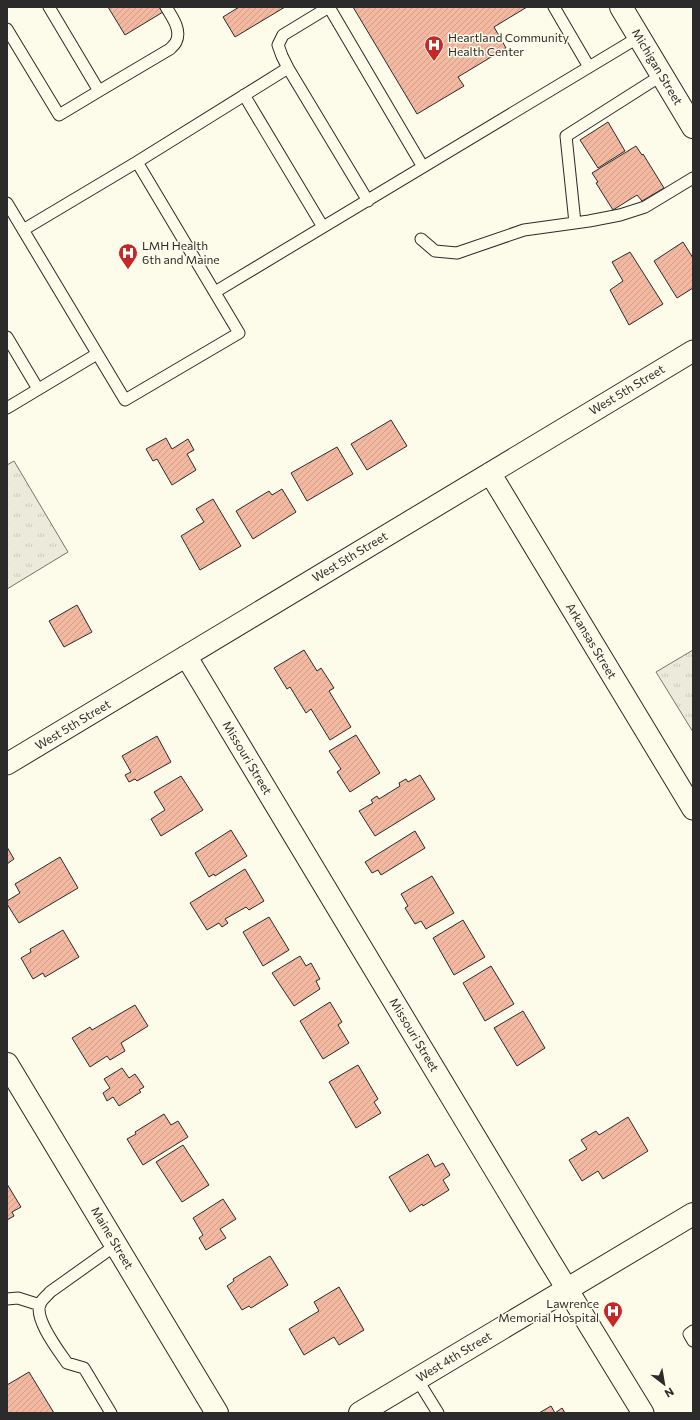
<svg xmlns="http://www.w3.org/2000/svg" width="700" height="1420" font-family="Commissioner,sans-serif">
  <defs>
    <pattern id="grass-tufts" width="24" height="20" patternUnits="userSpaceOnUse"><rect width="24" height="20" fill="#ecebdb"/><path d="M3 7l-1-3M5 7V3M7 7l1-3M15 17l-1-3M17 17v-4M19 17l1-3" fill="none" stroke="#cbcabc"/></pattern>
    <pattern id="building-hatch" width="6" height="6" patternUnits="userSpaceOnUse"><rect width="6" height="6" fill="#f2b8a0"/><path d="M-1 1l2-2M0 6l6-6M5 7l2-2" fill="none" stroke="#d09e8a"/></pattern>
  </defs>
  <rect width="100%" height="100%" fill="#fdfbea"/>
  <!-- grass -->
  <path fill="url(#grass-tufts)" stroke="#74746e" d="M 14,461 L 68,552 L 7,589 L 7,465 Z
    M 693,650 L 693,732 L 656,672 Z"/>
  <!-- building -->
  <path fill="url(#building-hatch)" stroke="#2b2b2b" d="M 108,7 L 159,7 L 163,12 L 125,35 Z
    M 239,7 L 285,7 L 235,37 L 223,17 Z
    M 353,7 L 527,7 L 494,27 L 506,48 L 458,77 L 464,86 L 417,114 Z
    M 608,122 L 625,151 L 598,168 L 580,140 Z
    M 636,146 L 642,155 L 643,154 L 664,188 L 642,201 L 637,195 L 613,210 L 596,183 L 598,182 L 592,173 Z
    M 683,242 L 693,258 L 693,288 L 677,298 L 654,261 Z
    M 630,252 L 663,304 L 629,325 L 610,290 L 623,281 L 612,262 Z
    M 391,420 L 407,446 L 367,470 L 351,444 Z
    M 166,438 L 172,449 L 188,439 L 194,450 L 187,454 L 196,470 L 172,485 L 157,459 L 153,461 L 146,449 Z
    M 337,447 L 353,474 L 307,501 L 291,473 Z
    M 282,489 L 296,512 L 253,539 L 236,511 L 269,491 L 272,495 Z
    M 213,499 L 241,546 L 200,570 L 181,536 L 204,522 L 196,509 Z
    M 77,605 L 92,632 L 64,647 L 49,621 Z
    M 304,650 L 317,671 L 321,668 L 334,688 L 329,691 L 351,727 L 330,740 L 311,709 L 306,713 L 290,687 L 287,689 L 274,668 Z
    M 356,735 L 380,773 L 350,792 L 337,772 L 341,769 L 329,751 Z
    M 157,736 L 171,762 L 137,781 L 135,779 L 129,782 L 125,775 L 131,772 L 122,756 Z
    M 420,775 L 435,799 L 375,836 L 359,811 L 373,803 L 371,800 L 377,796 L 379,799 L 400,786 L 399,783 L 406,779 L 408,782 Z
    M 181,776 L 203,810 L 161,836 L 151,819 L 165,810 L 154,792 Z
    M 231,830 L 247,856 L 215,876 L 214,874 L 209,877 L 195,853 Z
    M 415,831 L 425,848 L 381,875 L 378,870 L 372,873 L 365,862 Z
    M 7,847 L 14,859 L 7,864 Z
    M 60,857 L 78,888 L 19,923 L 7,904 L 7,901 L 20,893 L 15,884 Z
    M 245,869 L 264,901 L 249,910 L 246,907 L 225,919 L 228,923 L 222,927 L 219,923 L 207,930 L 190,903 Z
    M 432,876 L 454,913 L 426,929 L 421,921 L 415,924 L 405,908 L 408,906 L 401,894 Z
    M 269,917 L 289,950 L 263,966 L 243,932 Z
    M 463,920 L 485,957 L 454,975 L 433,938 Z
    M 63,930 L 79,957 L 45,977 L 43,973 L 33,979 L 21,958 L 31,952 L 30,949 Z
    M 300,956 L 306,966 L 311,963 L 320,979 L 316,981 L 320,989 L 294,1006 L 272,973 Z
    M 491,966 L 514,1004 L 485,1021 L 463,983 Z
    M 330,1002 L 342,1022 L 338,1025 L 349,1043 L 323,1059 L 300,1021 Z
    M 135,1005 L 148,1026 L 121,1043 L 125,1051 L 110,1060 L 107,1056 L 90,1067 L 72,1038 L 90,1027 L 92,1030 Z
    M 523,1011 L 545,1048 L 517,1066 L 494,1028 Z
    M 358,1065 L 378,1099 L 374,1102 L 381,1113 L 356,1128 L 329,1082 Z
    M 122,1068 L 129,1078 L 135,1074 L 144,1087 L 139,1090 L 141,1092 L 119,1106 L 113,1097 L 107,1101 L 103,1093 L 110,1088 L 104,1079 Z
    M 164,1114 L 171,1125 L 178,1121 L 188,1137 L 143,1165 L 127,1139 L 136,1134 L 135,1132 Z
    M 628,1117 L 648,1151 L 603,1179 L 598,1171 L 582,1181 L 569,1160 L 587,1149 L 581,1140 L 596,1131 L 599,1135 Z
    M 183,1145 L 209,1185 L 182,1202 L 156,1162 Z
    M 428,1154 L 435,1167 L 443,1163 L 450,1175 L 443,1180 L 449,1190 L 423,1206 L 422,1204 L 410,1212 L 389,1177 Z
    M 7,1184 L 21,1207 L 12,1212 L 14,1216 L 7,1220 Z
    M 223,1199 L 236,1219 L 220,1229 L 226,1238 L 206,1250 L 199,1238 L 203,1235 L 193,1218 Z
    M 270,1256 L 288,1285 L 251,1308 L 249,1306 L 242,1310 L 227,1286 L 234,1281 L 233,1279 Z
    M 339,1287 L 364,1330 L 339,1345 L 334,1337 L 304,1355 L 289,1329 L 319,1311 L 314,1302 Z
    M 29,1372 L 54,1413 L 7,1413 L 7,1385 Z
    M 551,1406 L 555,1413 L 562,1408 L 565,1413 L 539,1413 Z"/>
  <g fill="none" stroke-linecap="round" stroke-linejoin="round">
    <defs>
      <path id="service" d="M 329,7 L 283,35 L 278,45 L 282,56 L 288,68 L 368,201
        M 329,7 L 423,167
        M 554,7 L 589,67
        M 7,29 L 59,115 L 99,91 L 49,7
        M 99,91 L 170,49 C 172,47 175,44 176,42 C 182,30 172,17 166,7
        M 244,95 L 323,227
        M 137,162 L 288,68
        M 7,203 L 125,400 L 239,333 L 137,162 L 23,230
        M 575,223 L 566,136 L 662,75
        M 421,239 L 435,251 L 457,253 L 524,230 L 589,221 L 620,215 L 645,207 L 693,178
        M 215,292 L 639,37
        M 7,337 L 38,389
        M 7,408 L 97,354
        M 7,1299 L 18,1298 L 40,1305
        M 693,1331 L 689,1334 L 693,1341
        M 417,1379 L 438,1413
        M 111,1413 L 84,1368 L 67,1363 C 58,1350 34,1319 40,1304 C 42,1299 47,1296 50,1292 L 116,1245"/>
      <path id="minor" d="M 490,473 L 693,809
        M 186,656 L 548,1258 L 643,1413
        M 7,764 L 693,351"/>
      <path id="tertiary" d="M 621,7 L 693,127
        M 7,1064 L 217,1413
        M 360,1413 L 693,1214"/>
    </defs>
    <!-- service casing -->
    <use href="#service" stroke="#2b2b2b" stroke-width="13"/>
    <!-- minor casing -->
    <use href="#minor" stroke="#2b2b2b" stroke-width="23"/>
    <!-- tertiary casing -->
    <use href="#tertiary" stroke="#2b2b2b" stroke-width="24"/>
    <!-- service -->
    <use href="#service" stroke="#fdfbea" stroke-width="11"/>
    <!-- minor -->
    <use href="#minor" stroke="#fdfbea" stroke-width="21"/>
    <!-- tertiary -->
    <use href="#tertiary" stroke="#fdfbea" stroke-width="22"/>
  </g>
  <!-- icons -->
  <defs>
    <symbol id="hospital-pin" viewBox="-11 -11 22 30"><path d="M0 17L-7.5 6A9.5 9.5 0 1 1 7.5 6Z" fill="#c62828" stroke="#fdfbea"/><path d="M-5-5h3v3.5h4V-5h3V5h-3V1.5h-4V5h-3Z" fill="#fff"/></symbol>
  </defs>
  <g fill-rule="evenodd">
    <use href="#hospital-pin" x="423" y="34" width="22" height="30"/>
    <use href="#hospital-pin" x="117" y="242" width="22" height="30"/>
    <use href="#hospital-pin" x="602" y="1300" width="22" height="30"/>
  </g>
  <g text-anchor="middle" stroke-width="3" stroke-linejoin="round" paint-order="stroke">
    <!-- poi labels -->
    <g font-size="12" fill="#2b2b2b" stroke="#fdfbea" text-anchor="start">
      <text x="448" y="42">Heartland Community<tspan x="448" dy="14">Health Center</tspan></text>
      <text x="142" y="250">LMH Health<tspan x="142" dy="14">6th and Maine</tspan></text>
      <text x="599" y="1308" text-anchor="end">Lawrence<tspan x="599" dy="14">Memorial Hospital</tspan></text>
    </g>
    <!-- street labels -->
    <g font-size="12" fill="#2b2b2b" stroke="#fdfbea">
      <text transform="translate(657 67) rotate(59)" y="4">Michigan Street</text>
      <text transform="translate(627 390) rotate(-31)" y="4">West 5th Street</text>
      <text transform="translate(350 557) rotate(-31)" y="4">West 5th Street</text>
      <text transform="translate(591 641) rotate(59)" y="4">Arkansas Street</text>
      <text transform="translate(73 725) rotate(-31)" y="4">West 5th Street</text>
      <text transform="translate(247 758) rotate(59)" y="4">Missouri Street</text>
      <text transform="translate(414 1035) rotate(59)" y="4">Missouri Street</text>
      <text transform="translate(112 1238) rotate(59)" y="4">Maine Street</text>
      <text transform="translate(454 1357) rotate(-31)" y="4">West 4th Street</text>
    </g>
  </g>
  <!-- border -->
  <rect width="700" height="1420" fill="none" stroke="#2b2b2b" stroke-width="16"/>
  <!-- north arrow -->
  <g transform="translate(664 1384) rotate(149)" stroke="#fdfbea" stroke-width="3" paint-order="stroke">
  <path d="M0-3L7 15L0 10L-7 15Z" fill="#2b2b2b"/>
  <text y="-6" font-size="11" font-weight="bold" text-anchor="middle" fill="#2b2b2b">N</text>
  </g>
</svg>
